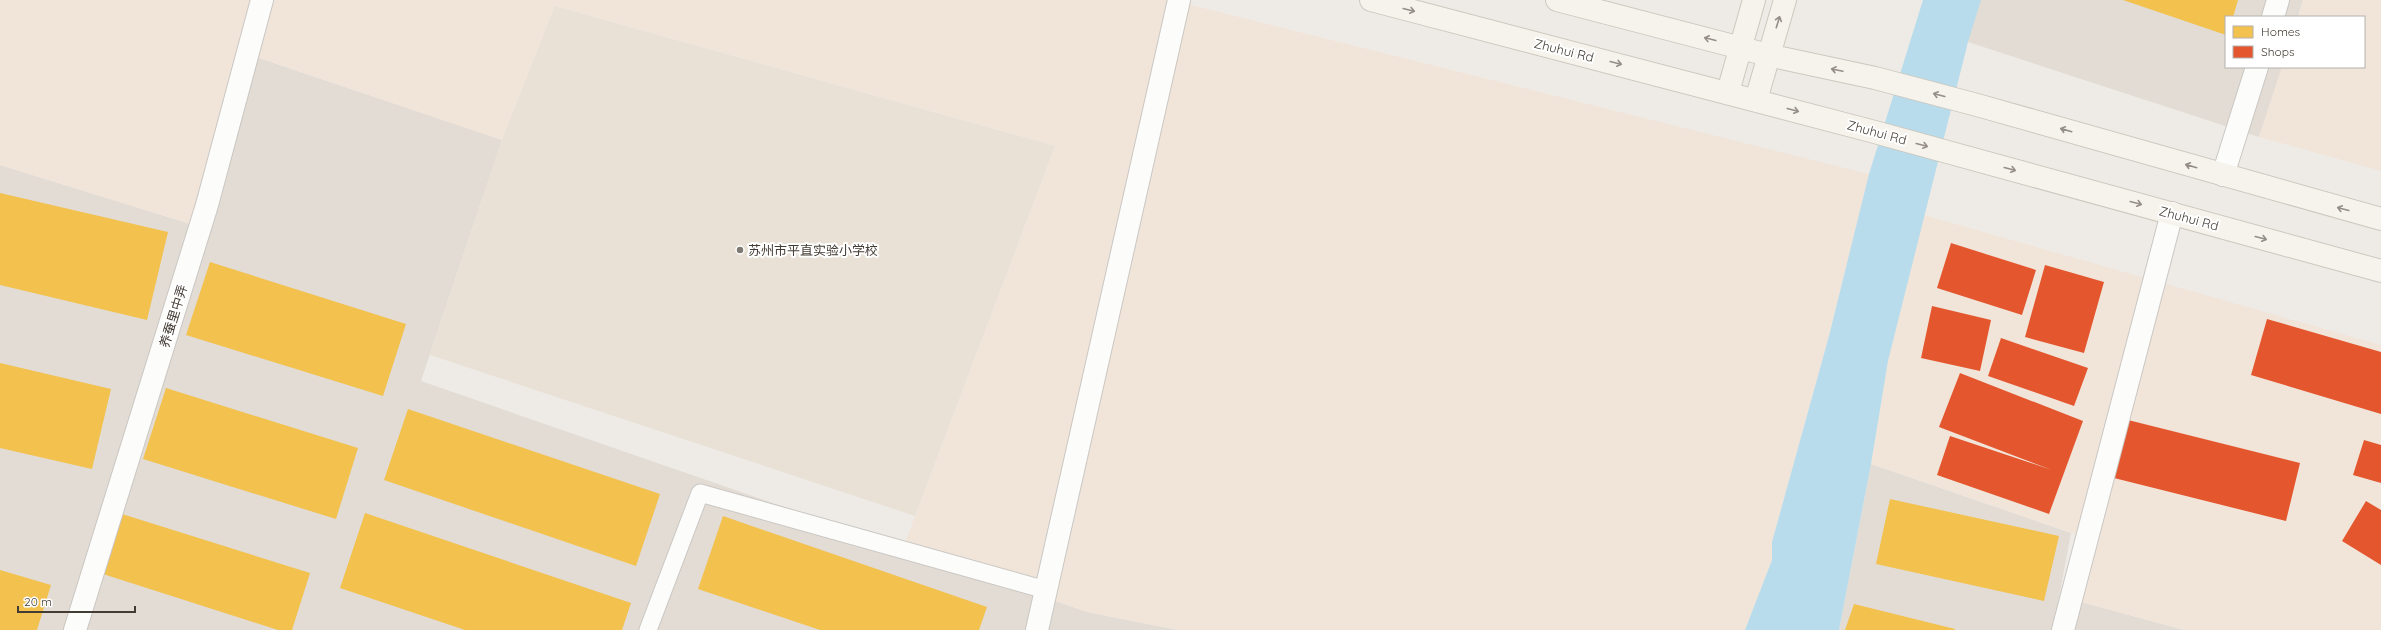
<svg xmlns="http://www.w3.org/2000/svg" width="2381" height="630" font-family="Quicksand,'Noto Sans SC',sans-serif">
  <rect width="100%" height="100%" fill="#eeebe7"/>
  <!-- residential -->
  <path fill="#e2dcd4" d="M 1979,0 L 2303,0 L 2298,17 L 2226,17 L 2226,67 L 2282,67 L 2259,137 L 1968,42 Z
    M 256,57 L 502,140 L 421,381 L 1087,612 L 1178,630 L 0,630 L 0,165 L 200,227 Z
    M 1871,464 L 2071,533 L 2053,630 L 1839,630 Z
    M 2070,599 L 2184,630 L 2064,630 Z"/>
  <!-- commercial -->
  <path fill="#f1e5da" d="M 0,0 L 1171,0 L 1869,174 L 1829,336 L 1772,542 L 1772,560 L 1745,630 L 1178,630 L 1087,612 L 903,548 L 1055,146 L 556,6 L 502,140 L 256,57 L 200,227 L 0,165 Z
    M 2303,0 L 2381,0 L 2381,171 L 2259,137 L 2282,67 L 2364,67 L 2364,17 L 2298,17 Z
    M 1924,215 L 2381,345 L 2381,630 L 2184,630 L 2070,599 L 2081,536 L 1871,464 L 1888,361 Z"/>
  <!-- education -->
  <path fill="#e9e1d6" d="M 555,6 L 1055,146 L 915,516 L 430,355 L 502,140 Z"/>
  <!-- water -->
  <path fill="#b8dceb" d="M 1923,0 L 1981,0 L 1968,42 L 1888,361 L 1871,464 L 1839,630 L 1745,630 L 1772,560 L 1772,542 L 1829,336 L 1869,174 Z"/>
  <!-- homes -->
  <path fill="#f2c14e" d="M 2123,0 L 2238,0 L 2233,17 L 2226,17 L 2226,35 Z
    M 0,193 L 168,232 L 147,320 L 0,285 Z
    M 210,262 L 406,324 L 383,396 L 186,335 Z
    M 0,363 L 111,389 L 92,469 L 0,448 Z
    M 166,388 L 358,448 L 336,519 L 143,459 Z
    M 408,409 L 660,494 L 636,566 L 384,480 Z
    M 1890,499 L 2059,536 L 2044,601 L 1876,564 Z
    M 365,513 L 631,603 L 622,630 L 465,630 L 340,588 Z
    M 122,514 L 310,573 L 292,630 L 278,630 L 103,574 Z
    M 723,516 L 987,607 L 979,630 L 820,630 L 698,589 Z
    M 0,570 L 51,585 L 37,630 L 0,630 Z
    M 1854,604 L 1955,629 L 1954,630 L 1845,630 Z"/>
  <!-- shops -->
  <path fill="#e4572e" d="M 1951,243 L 2036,270 L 2022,315 L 1937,288 Z
    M 2045,265 L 2104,282 L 2084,353 L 2025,337 Z
    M 1932,306 L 1991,320 L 1980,371 L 1921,358 Z
    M 2267,319 L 2381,352 L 2381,414 L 2251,375 Z
    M 2001,338 L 2088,368 L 2074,406 L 1988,376 Z
    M 1960,373 L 2083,421 L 2049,514 L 1937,475 L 1950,436 L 2052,470 L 1939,427 Z
    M 2124,419 L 2300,463 L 2286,521 L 2110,477 Z
    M 2364,440 L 2381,445 L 2381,483 L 2353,475 Z
    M 2366,501 L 2381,510 L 2381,565 L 2342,541 Z"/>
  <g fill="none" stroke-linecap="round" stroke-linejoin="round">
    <defs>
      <path id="service" d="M 648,630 L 700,493 L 1046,590"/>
      <path id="minor" d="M 2273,17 L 2278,0
        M 2223,175 L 2257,67
        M 75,630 L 207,205 L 262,0
        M 1037,630 L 1179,0
        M 2063,630 L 2172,213"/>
      <path id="secondary" d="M 1371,0 L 1871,131 L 2381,271
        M 1557,0 L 1768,55 L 1875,78 L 1977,105 L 2381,219
        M 1728,92 L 1754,0
        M 1756,100 L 1785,0"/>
    </defs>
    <!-- service casing -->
    <use href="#service" stroke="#cac7c3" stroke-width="19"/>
    <!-- minor casing -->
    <use href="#minor" stroke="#cac7c3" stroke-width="24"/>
    <!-- secondary casing -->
    <use href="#secondary" stroke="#cdc7be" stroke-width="24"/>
    <!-- service -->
    <use href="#service" stroke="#fcfcfb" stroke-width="17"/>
    <!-- minor -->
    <use href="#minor" stroke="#fcfcfb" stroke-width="22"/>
    <!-- secondary -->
    <use href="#secondary" stroke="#f6f3ed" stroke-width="22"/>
  </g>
  <!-- one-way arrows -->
  <defs><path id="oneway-shaft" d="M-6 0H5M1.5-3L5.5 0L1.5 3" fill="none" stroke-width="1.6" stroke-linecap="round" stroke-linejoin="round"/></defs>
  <g stroke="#948e87">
    <use href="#oneway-shaft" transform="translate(1409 10) rotate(14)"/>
    <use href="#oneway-shaft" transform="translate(1778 22) rotate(-73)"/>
    <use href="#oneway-shaft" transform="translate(1710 39) rotate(-166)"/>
    <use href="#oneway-shaft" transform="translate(1616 63) rotate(14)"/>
    <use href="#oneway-shaft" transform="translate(1837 70) rotate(-168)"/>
    <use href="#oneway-shaft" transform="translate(1939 95) rotate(-165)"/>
    <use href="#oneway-shaft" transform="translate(1793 110) rotate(15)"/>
    <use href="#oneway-shaft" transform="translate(2066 130) rotate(-164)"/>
    <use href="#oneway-shaft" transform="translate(1922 145) rotate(15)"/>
    <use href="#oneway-shaft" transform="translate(2191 166) rotate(-164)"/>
    <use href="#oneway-shaft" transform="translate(2010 169) rotate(15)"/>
    <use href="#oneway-shaft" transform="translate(2136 203) rotate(15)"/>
    <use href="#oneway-shaft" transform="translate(2343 209) rotate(-165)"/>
    <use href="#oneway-shaft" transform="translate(2261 238) rotate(15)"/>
  </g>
  <!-- markers -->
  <circle fill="#7f7973" stroke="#fff" stroke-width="1.5" cx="740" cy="250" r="4"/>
  <g text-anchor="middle" stroke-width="4" stroke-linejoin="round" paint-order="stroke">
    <!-- street labels -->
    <g font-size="13" fill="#433c34" stroke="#fff">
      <text transform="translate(1564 50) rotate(14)" y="5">Zhuhui Rd</text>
      <text transform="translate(1877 132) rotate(15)" y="5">Zhuhui Rd</text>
      <text transform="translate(2189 218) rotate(15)" y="5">Zhuhui Rd</text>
      <text transform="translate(173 316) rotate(-73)" y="5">养蚕里中弄</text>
    </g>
    <!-- poi labels -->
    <g font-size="13" fill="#433c34" stroke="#fff" text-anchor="start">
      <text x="748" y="255">苏州市平直实验小学校</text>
    </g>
  </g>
  <!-- legend -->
  <rect x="2225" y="16" width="140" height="52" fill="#ffffff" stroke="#b4b1ae"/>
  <rect x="2233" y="26" width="20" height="12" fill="#f2c14e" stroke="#b4b1ae"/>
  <text x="2261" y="36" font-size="12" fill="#433c34">Homes</text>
  <rect x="2233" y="46" width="20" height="12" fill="#e4572e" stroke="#b4b1ae"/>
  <text x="2261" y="56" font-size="12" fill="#433c34">Shops</text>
  <!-- scale -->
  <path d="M18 606v6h117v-6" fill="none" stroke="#433c34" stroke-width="2"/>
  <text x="24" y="606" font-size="12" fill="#433c34" stroke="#ffffff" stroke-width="3" paint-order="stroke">20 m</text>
</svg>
